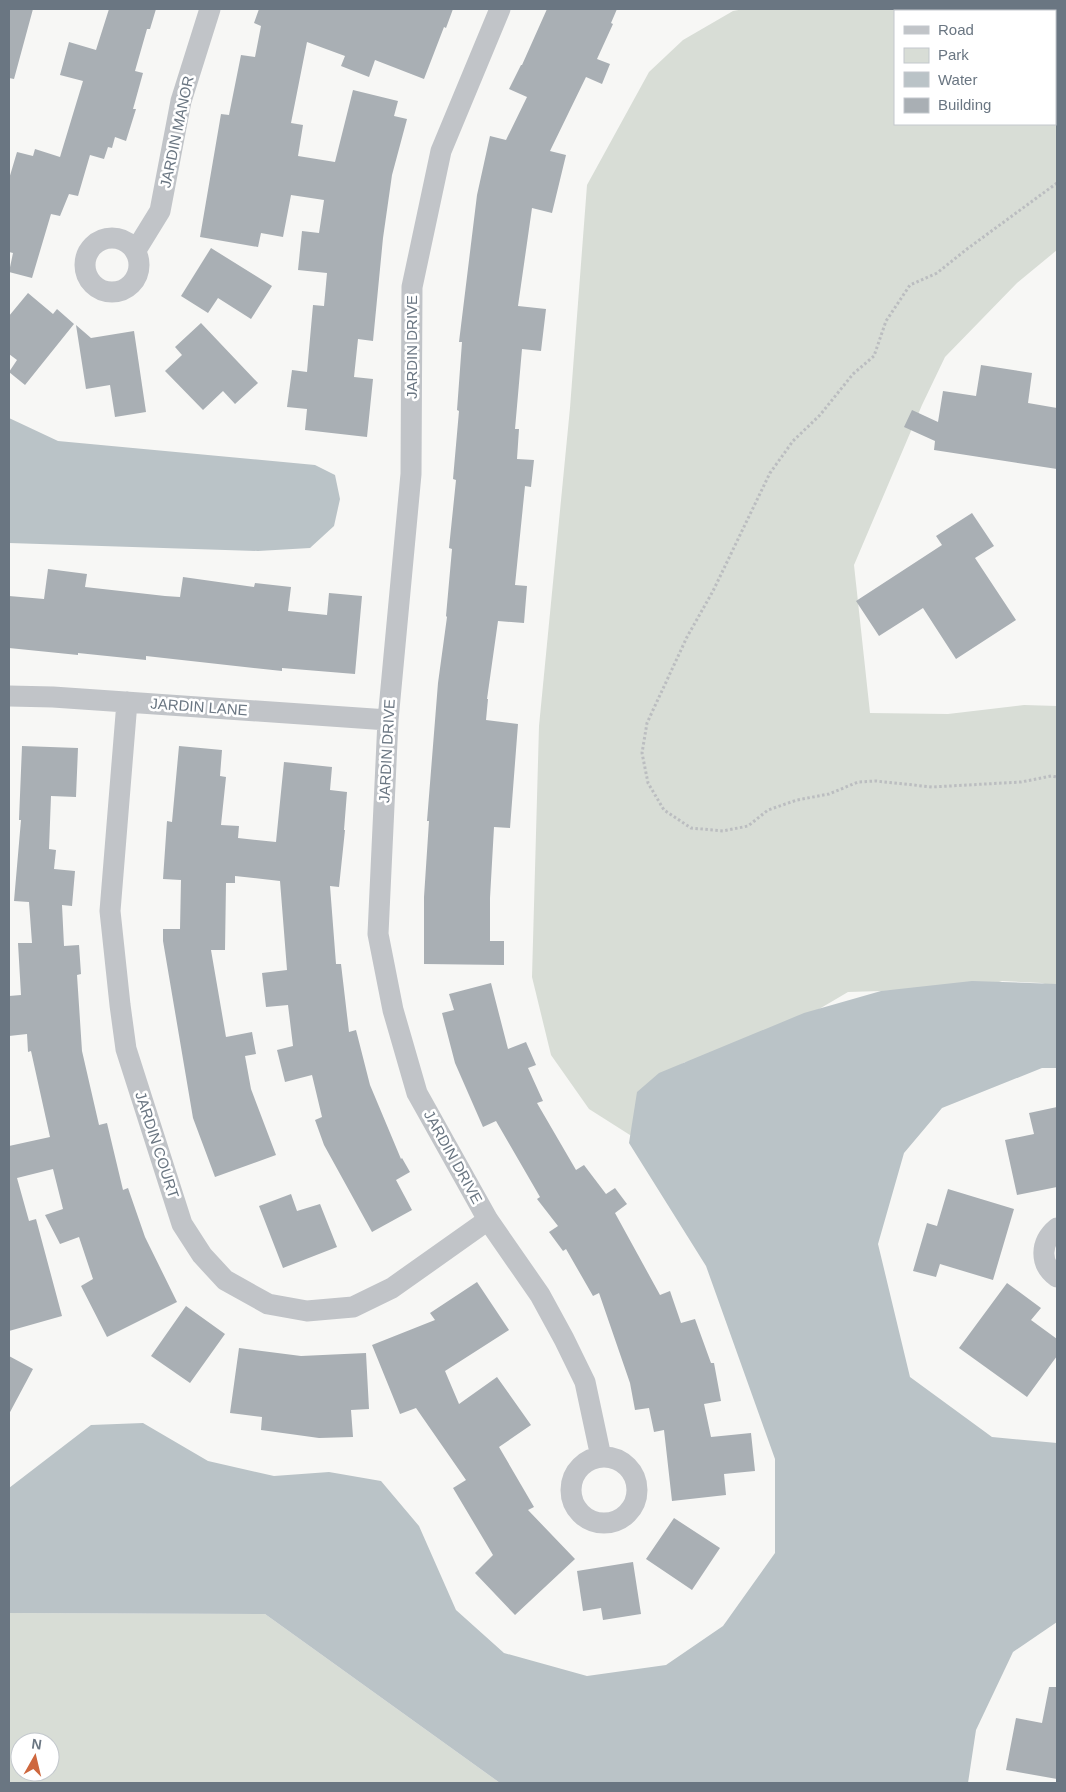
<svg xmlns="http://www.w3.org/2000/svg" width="1066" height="1792" font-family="Helvetica,sans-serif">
  <rect width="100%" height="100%" fill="#f7f7f5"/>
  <!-- green -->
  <path fill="#d8ddd6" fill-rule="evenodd" d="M 744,9 L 1057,9 L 1057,250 L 1017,283 L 945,357 L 922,405 L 854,565 L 870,713 L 948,714 L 1024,705 L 1057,706 L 1057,988 L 1042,983 L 1002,981 L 981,988 L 848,992 L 770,1038 L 708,1060 L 685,1062 L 663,1075 L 641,1142 L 589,1109 L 551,1055 L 532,977 L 539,726 L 570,408 L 587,185 L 649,72 L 683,40 L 733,11 ZM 895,11 L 1055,11 L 1055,124 L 895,124 Z
    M 9,1613 L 265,1614 L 500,1783 L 9,1783 ZM 20,1742 L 50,1742 L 50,1772 L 20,1772 Z"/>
  <!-- water -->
  <path fill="#bac3c7" d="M 9,418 L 58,441 L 315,465 L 335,475 L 340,499 L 334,526 L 310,548 L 258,551 L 9,543 Z
    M 972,981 L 1057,984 L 1057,1068 L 1042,1068 L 942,1108 L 904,1153 L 878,1244 L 910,1377 L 992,1437 L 1057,1443 L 1057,1622 L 1013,1652 L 976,1730 L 968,1783 L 500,1783 L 265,1614 L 9,1613 L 9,1488 L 91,1425 L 143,1423 L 208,1461 L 274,1476 L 329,1472 L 381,1481 L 419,1526 L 456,1610 L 504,1653 L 587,1676 L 666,1665 L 723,1626 L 775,1553 L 775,1459 L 706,1266 L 629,1143 L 637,1092 L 659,1073 L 804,1013 L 881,991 Z"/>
  <!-- building -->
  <path fill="#a9afb4" d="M 9,9 L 33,9 L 14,79 L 9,78 Z
    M 109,9 L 156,9 L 150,29 L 147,29 L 135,71 L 143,73 L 133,109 L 136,109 L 126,141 L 115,137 L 112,148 L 108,147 L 104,159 L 90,155 L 78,196 L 69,194 L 60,216 L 51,214 L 32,278 L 9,272 L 13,253 L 9,252 L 9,179 L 17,152 L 33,156 L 35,149 L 60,157 L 83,81 L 60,75 L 69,42 L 96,50 Z
    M 259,9 L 453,9 L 446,28 L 444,27 L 424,79 L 375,60 L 369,77 L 341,66 L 345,56 L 307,42 L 291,123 L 303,125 L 298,156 L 335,162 L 353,90 L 398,101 L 394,116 L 407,119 L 392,175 L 383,238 L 373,341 L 358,339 L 354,377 L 373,379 L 367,437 L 305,430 L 307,409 L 287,407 L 292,370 L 307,372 L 313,305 L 324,306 L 327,273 L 298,270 L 302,231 L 319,233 L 324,200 L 291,195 L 283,237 L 261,233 L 258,247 L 200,237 L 221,114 L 229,115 L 241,55 L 255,57 L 261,26 L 254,23 Z
    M 547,9 L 617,9 L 611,23 L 613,24 L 597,59 L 610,64 L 602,84 L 586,77 L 550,151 L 566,155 L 552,213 L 532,208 L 518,306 L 546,309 L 541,351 L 522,349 L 515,429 L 519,429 L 517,459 L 534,460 L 531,487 L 525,486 L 515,585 L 527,586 L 524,623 L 498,621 L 487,699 L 488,699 L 486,720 L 518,724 L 510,828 L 494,827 L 490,898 L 490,941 L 504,941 L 504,965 L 424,964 L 424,897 L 429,821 L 427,821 L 438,683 L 447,617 L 446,616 L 452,549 L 449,548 L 456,480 L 453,479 L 459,411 L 457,410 L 462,342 L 459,342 L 477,195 L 490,136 L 506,140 L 527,97 L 509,89 L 521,65 L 522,65 Z
    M 211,248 L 272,286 L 251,319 L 218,298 L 208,313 L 181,296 Z
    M 28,293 L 53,314 L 57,309 L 74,324 L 25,385 L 9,372 L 17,360 L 9,354 L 9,316 Z
    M 201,323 L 258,383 L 235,404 L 223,391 L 203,410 L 165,371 L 182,355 L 175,347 Z
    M 76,325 L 91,338 L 134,331 L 146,412 L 115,417 L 110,385 L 86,389 Z
    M 981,365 L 1032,373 L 1028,403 L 1057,408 L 1057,469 L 934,450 L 935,441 L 904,427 L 912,410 L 938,422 L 943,391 L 976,396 Z
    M 972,513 L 994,546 L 975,558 L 1016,620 L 956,659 L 923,608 L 879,636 L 856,601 L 942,545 L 936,536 Z
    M 48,569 L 87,574 L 85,587 L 165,596 L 180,597 L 183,577 L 254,587 L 255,583 L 291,587 L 288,611 L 327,615 L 329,593 L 362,596 L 355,674 L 282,668 L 282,671 L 146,656 L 146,660 L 78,653 L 78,655 L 9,648 L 9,596 L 44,599 Z
    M 22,746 L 78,748 L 76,797 L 51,796 L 49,849 L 56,850 L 54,869 L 75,871 L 72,906 L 62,905 L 64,946 L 79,945 L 81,974 L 77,975 L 82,1051 L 99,1125 L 107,1123 L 123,1190 L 128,1188 L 145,1237 L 177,1302 L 107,1337 L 81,1286 L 93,1279 L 79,1237 L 60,1244 L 45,1215 L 63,1209 L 53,1169 L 17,1178 L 29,1221 L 36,1219 L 62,1316 L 9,1331 L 9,1146 L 50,1137 L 31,1051 L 28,1052 L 27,1034 L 9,1036 L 9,996 L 21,995 L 18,943 L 32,943 L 29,902 L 14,901 L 21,820 L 19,820 Z
    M 179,746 L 222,750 L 220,776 L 226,777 L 221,825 L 239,826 L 238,838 L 276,842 L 284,762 L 332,767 L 330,790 L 347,792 L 344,830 L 345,830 L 339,887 L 330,886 L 336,964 L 341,964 L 349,1032 L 356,1030 L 370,1085 L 401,1159 L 402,1158 L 410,1172 L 396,1180 L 412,1210 L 372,1232 L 324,1145 L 315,1120 L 322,1117 L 312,1075 L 285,1082 L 277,1050 L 293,1046 L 288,1005 L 266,1007 L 262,973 L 287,970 L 280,881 L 235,876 L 235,883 L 226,883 L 225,950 L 211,950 L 226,1037 L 252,1032 L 256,1054 L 245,1056 L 251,1089 L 276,1155 L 215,1177 L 193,1118 L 163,941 L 163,929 L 180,929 L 181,880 L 163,879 L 167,821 L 172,822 Z
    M 491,983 L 508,1049 L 526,1042 L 536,1065 L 528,1068 L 543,1101 L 537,1103 L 576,1170 L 584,1165 L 606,1194 L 615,1188 L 627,1204 L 615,1213 L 660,1295 L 670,1291 L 681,1323 L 695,1319 L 711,1363 L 714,1363 L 721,1401 L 704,1404 L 711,1437 L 751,1433 L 755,1471 L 724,1474 L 726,1495 L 672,1501 L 664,1430 L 654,1432 L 649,1408 L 635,1410 L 630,1383 L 599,1293 L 593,1296 L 566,1249 L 563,1251 L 549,1232 L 558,1226 L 537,1199 L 540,1197 L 496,1121 L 483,1127 L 455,1063 L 442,1013 L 454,1010 L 449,994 Z
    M 1057,1107 L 1057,1187 L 1017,1195 L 1005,1140 L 1034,1134 L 1029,1113 Z
    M 948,1189 L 1014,1209 L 993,1280 L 940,1264 L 936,1277 L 913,1271 L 927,1223 L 937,1226 Z
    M 291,1194 L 297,1211 L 320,1204 L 337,1247 L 283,1268 L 259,1206 Z
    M 477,1282 L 509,1330 L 445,1371 L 459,1404 L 497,1377 L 531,1425 L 499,1447 L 534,1507 L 528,1510 L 575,1559 L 515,1615 L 475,1573 L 493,1555 L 453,1488 L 466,1480 L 416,1408 L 400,1414 L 372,1345 L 435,1320 L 430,1313 Z
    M 1007,1283 L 1041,1308 L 1031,1320 L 1057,1339 L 1057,1356 L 1027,1397 L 959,1348 Z
    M 186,1306 L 225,1334 L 190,1383 L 151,1356 Z
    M 239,1348 L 301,1356 L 366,1353 L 369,1409 L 351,1410 L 353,1437 L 319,1438 L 261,1430 L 262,1417 L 230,1413 Z
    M 9,1356 L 33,1369 L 9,1414 Z
    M 674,1518 L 720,1548 L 692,1590 L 646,1559 Z
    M 633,1562 L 641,1614 L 603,1620 L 601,1608 L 583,1611 L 577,1571 Z
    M 1049,1687 L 1057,1687 L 1057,1779 L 1006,1770 L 1016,1718 L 1042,1723 Z"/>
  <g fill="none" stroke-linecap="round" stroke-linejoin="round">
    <!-- path -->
    <path stroke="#bbbdc0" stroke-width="3" stroke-dasharray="2.5 2.5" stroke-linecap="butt" d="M 1057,183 L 967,249 L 937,273 L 910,285 L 886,321 L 874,356 L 853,374 L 820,415 L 793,441 L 770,473 L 713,591 L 687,637 L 647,723 L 642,753 L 648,783 L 664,810 L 691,828 L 723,831 L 748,826 L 768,810 L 797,800 L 829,794 L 858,782 L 876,781 L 932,787 L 1021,782 L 1051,776 L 1057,777"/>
    <!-- minor -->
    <path stroke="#c1c4c8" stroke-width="21" d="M 500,9 L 441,151 L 412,287 L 411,474 L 388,720 L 378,934 L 393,1010 L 417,1093 L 488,1220 L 540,1295 L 564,1339 L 585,1382 L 601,1457
      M85 265a27 27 0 1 1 54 0a27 27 0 1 1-54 0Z
      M 136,250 L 160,211 L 181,101 L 210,9
      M 9,696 L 53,697 L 388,720
      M 127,702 L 110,911 L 120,1005 L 126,1049 L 182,1224 L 202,1255 L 225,1280 L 268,1304 L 307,1311 L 353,1307 L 392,1288 L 488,1220
      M 1057,1228 C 1040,1242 1039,1264 1057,1277
      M571 1490a33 33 0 1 1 66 0a33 33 0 1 1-66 0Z"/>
  </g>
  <g text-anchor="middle" stroke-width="5" stroke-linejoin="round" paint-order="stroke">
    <!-- street labels -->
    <g font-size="15" fill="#6a7682" stroke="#fff">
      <text transform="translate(177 132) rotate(-78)" y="5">JARDIN MANOR</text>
      <text transform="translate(412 347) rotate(-90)" y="5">JARDIN DRIVE</text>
      <text transform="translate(199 707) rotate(4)" y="5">JARDIN LANE</text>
      <text transform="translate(387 751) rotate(-87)" y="5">JARDIN DRIVE</text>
      <text transform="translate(157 1145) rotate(72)" y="5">JARDIN COURT</text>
      <text transform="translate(453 1157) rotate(61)" y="5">JARDIN DRIVE</text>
    </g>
  </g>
  <!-- border -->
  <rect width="1066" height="1792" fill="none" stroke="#6a7682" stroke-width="20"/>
  <!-- legend -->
  <rect x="894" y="10" width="162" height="115" fill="#ffffff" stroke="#c3c8cd"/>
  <rect x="904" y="26" width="25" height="8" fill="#c1c4c8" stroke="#c3c8cd"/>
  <text x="938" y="35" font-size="15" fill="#6a7682">Road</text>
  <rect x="904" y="48" width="25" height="15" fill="#d8ddd6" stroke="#c3c8cd"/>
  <text x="938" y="60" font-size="15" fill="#6a7682">Park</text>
  <rect x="904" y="72" width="25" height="15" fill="#bac3c7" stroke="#c3c8cd"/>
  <text x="938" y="85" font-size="15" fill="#6a7682">Water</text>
  <rect x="904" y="98" width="25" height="15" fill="#a9afb4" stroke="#c3c8cd"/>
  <text x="938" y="110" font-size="15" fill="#6a7682">Building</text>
  <!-- north arrow -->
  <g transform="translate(35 1757) rotate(8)"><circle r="24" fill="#ffffff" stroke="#c3c8cd"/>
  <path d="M0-4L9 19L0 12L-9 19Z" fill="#ce673e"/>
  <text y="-8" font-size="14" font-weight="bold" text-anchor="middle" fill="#6a7682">N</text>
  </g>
</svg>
